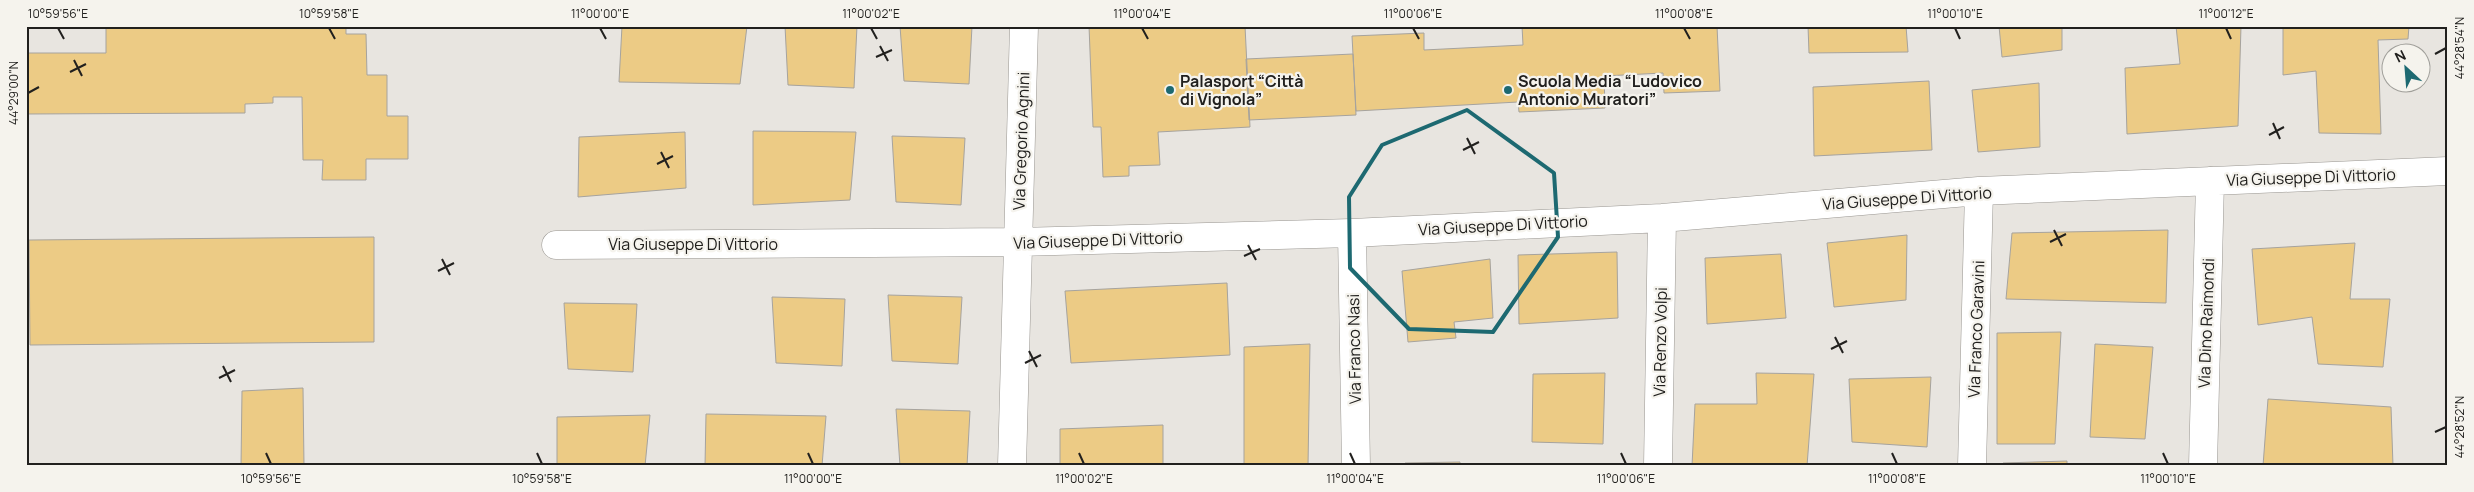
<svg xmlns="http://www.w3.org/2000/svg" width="2474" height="492" font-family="Manrope,sans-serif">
  <rect width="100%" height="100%" fill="#e8e5e0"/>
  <!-- building -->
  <path fill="#eccb85" stroke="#a6a39e" d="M 106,26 L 346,26 L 346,34 L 366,34 L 367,75 L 387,75 L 387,116 L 408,116 L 408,159 L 366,159 L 366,180 L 322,180 L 323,160 L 303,160 L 302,97 L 273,97 L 273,103 L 245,104 L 245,113 L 26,114 L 26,53 L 106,53 Z
    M 622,26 L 747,26 L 740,84 L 619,82 Z
    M 785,26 L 857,26 L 854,88 L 788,85 Z
    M 900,26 L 972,26 L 969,84 L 904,81 Z
    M 1089,26 L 1245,26 L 1250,127 L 1158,132 L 1160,165 L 1129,166 L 1129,176 L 1103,177 L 1101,127 L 1093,127 Z
    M 1522,26 L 1717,26 L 1720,91 L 1664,93 L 1663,73 L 1604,76 L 1605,108 L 1519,112 L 1518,102 L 1356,111 L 1352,36 L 1424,33 L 1424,50 L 1523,45 Z
    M 1808,26 L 1906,26 L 1908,52 L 1809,53 Z
    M 1999,26 L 2062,26 L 2062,50 L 2002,57 Z
    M 2176,26 L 2241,26 L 2238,126 L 2127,134 L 2125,68 L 2180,64 Z
    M 2283,26 L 2409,26 L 2408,39 L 2378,40 L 2381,134 L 2319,133 L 2316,71 L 2283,75 Z
    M 1353,54 L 1356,115 L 1249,120 L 1246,59 Z
    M 1929,81 L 1932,150 L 1814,156 L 1813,87 Z
    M 2039,83 L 2040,147 L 1978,152 L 1972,90 Z
    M 753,131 L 856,132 L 850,200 L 753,205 Z
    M 685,132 L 686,188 L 578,197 L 579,137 Z
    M 892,136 L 965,138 L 961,205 L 896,202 Z
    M 2168,230 L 2166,303 L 2006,299 L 2012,233 Z
    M 1907,235 L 1906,300 L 1834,307 L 1827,243 Z
    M 374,237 L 374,342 L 30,345 L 29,240 Z
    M 2355,243 L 2350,299 L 2390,299 L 2383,367 L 2318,364 L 2312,317 L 2258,325 L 2252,249 Z
    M 1617,252 L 1618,318 L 1519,324 L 1518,255 Z
    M 1781,254 L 1786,318 L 1707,324 L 1705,258 Z
    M 1490,259 L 1493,318 L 1454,322 L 1456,338 L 1408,342 L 1402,271 Z
    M 1227,283 L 1230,355 L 1071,363 L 1065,291 Z
    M 888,295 L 962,297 L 958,364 L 892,361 Z
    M 772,297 L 845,299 L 842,366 L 776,363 Z
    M 564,303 L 637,304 L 633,372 L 568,369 Z
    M 2061,332 L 2055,444 L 1997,444 L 1997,333 Z
    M 1310,344 L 1308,466 L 1244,466 L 1244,347 Z
    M 2095,344 L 2153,347 L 2145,439 L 2090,437 Z
    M 1605,373 L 1603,444 L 1532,442 L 1533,374 Z
    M 1756,373 L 1814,374 L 1807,466 L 1692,466 L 1695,404 L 1757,404 Z
    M 1931,377 L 1927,447 L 1852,442 L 1849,379 Z
    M 303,388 L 304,466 L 241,466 L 242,391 Z
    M 2268,399 L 2391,407 L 2393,466 L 2263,466 Z
    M 896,409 L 970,411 L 967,466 L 900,466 Z
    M 706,414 L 826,416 L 822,466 L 705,466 Z
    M 650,415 L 645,466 L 557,466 L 557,417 Z
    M 1163,425 L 1163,466 L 1060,466 L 1060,429 Z
    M 2067,461 L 2067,466 L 2002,466 L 2003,463 Z
    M 1460,462 L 1460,466 L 1404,466 L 1405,463 Z"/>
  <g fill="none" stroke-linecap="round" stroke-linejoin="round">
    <defs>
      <path id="minor" d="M 1352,233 L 1356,466
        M 556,245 L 1018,242 L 1352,233 L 1662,218 L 1979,191 L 2448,171
        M 1012,466 L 1024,26
        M 1658,466 L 1662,218
        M 1972,466 L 1979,191
        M 2203,466 L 2210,181"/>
    </defs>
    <!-- minor casing -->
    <use href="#minor" stroke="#999691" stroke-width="29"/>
    <!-- minor -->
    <use href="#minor" stroke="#fff" stroke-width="28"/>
  </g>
  <!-- marked area -->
  <path fill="none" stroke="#1d6971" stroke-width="4" stroke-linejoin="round" d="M 1467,110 L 1554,173 L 1558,237 L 1493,332 L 1409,329 L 1350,268 L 1349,197 L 1382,145 Z"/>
  <!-- ticks -->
  <path fill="none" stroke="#21201e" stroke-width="2" d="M 58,28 L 64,39M 329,28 L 335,39M 600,28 L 606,39M 871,28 L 877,39M 1142,28 L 1148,39M 1413,28 L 1419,39M 1684,28 L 1690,39M 1955,28 L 1960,39M 2226,28 L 2231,39M 880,46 L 888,61M 2435,54 L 2446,48M 876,57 L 892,50M 74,60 L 82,76M 70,72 L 86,64M 28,93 L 39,87M 2273,123 L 2280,139M 2269,135 L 2284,127M 1467,138 L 1475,154M 1463,150 L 1479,142M 661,152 L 669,168M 657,164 L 673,156M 2054,230 L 2062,246M 2050,242 L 2066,234M 1248,245 L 1256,260M 1244,256 L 1260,249M 442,259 L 450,275M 438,271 L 454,263M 1835,337 L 1843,353M 1831,349 L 1847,341M 1029,351 L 1037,367M 1025,363 L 1041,355M 223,366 L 231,382M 219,378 L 235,370M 2435,432 L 2446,427M 266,453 L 271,464M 537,453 L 542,464M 808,453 L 813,464M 1079,453 L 1084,464M 1350,453 L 1355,464M 1621,453 L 1626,464M 1892,453 L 1897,464M 2163,453 L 2168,464"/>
  <!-- markers -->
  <g fill="#1d6971" stroke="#f5f3ed" stroke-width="2">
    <circle cx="1170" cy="90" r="5"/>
    <circle cx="1508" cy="90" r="5"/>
  </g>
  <g text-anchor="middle" stroke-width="4.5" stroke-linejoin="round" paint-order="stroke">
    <!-- poi labels -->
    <g font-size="16" font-weight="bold" fill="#21201e" stroke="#f5f3ed" text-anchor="start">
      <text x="1180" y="87">Palasport “Città<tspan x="1180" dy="18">di Vignola”</tspan></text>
      <text x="1518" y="87">Scuola Media “Ludovico<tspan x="1518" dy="18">Antonio Muratori”</tspan></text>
    </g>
    <!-- street labels -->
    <g font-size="16" fill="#21201e" stroke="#f5f3ed">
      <text transform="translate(1021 141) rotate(-88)" y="6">Via Gregorio Agnini</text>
      <text transform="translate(2311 177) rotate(-2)" y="6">Via Giuseppe Di Vittorio</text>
      <text transform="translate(1907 198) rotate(-4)" y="6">Via Giuseppe Di Vittorio</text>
      <text transform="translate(1503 225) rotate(-3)" y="6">Via Giuseppe Di Vittorio</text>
      <text transform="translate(1098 240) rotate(-2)" y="6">Via Giuseppe Di Vittorio</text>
      <text x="693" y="250">Via Giuseppe Di Vittorio</text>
      <text transform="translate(2206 323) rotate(-88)" y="6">Via Dino Raimondi</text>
      <text transform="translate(1976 329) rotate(-88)" y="6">Via Franco Garavini</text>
      <text transform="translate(1660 342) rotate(-89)" y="6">Via Renzo Volpi</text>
      <text transform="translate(1354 349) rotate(-91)" y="6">Via Franco Nasi</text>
    </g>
  </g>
  <!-- border -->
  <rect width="2474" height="492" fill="none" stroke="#f5f3ed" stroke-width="55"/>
  <!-- north arrow -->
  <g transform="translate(2406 68) rotate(334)"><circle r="24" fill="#f5f3ed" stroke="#a09f9a"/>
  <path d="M0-4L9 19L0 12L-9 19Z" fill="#1d6971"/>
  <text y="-8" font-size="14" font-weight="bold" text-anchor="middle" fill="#21201e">N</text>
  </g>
  <rect x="28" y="28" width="2418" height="436" fill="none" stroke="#21201e" stroke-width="2"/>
  <g font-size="12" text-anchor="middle" fill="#21201e">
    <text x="58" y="18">10°59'56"E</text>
    <text x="329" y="18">10°59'58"E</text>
    <text x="600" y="18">11°00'00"E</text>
    <text x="871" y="18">11°00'02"E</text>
    <text x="1142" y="18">11°00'04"E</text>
    <text x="1413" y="18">11°00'06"E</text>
    <text x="1684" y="18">11°00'08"E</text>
    <text x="1955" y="18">11°00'10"E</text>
    <text x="2226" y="18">11°00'12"E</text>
    <text transform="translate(2460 48) rotate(-90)" y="4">44°28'54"N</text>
    <text transform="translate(14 93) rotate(-90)" y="4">44°29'00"N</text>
    <text transform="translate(2460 427) rotate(-90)" y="4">44°28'52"N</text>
    <text x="271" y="483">10°59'56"E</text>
    <text x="542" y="483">10°59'58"E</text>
    <text x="813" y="483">11°00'00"E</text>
    <text x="1084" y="483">11°00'02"E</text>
    <text x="1355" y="483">11°00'04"E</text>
    <text x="1626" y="483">11°00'06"E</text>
    <text x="1897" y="483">11°00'08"E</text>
    <text x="2168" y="483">11°00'10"E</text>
  </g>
</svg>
